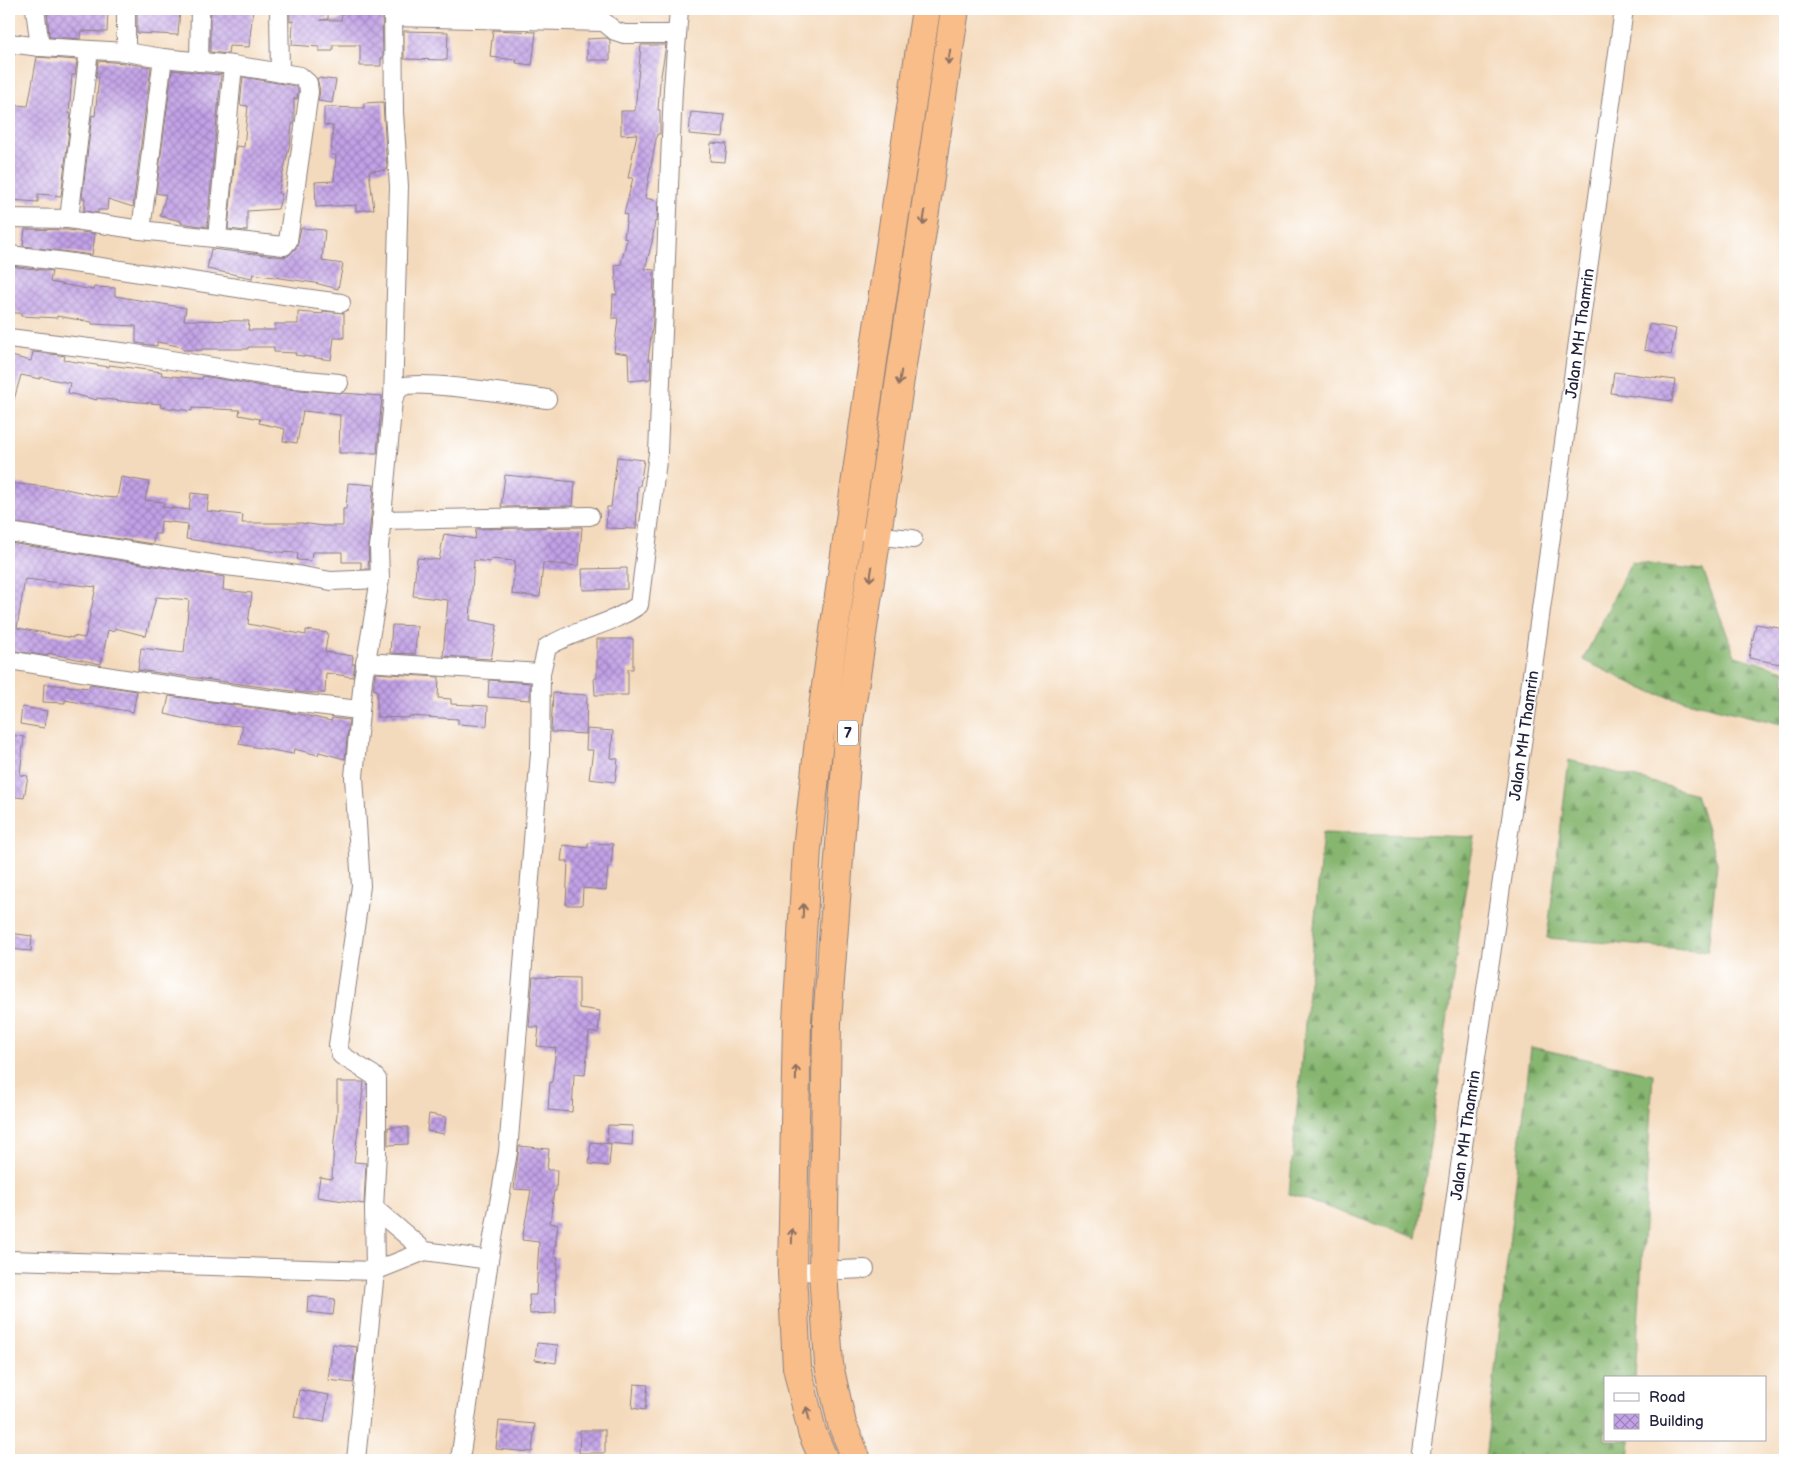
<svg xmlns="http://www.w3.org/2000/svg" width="1794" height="1469" font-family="'Balsamiq Sans',sans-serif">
  <defs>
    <pattern id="forest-firs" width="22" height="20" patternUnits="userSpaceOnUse" patternTransform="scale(1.25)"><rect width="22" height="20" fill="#86b66f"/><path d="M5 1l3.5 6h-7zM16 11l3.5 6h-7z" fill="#6d945c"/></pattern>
    <pattern id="building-cross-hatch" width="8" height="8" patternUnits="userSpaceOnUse" patternTransform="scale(1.25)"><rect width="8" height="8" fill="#c2a1e6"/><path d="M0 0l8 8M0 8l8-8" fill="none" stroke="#9d83bc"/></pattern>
  </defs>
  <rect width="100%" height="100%" fill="#fff"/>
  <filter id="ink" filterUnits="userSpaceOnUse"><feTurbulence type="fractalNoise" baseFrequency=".02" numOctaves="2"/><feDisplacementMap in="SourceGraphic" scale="10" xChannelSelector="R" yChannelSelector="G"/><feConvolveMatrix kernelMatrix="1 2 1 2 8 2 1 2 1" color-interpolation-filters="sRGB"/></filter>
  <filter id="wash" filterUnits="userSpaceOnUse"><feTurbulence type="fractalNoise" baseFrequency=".0096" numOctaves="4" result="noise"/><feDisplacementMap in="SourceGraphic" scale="20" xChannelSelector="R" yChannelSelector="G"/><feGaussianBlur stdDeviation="1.12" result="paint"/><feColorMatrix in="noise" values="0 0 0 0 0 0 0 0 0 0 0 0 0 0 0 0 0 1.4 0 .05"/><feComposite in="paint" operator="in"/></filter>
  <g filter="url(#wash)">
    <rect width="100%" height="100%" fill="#f4dabc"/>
    <!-- forest -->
    <path fill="url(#forest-firs)" stroke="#546c55" d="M 1631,562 L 1703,570 L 1735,656 L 1785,670 L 1785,725 L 1650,692 L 1583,660 Z
      M 1569,760 L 1696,794 L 1717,863 L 1708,951 L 1547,938 Z
      M 1323,832 L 1475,837 L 1465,892 L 1417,1238 L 1289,1194 Z
      M 1531,1047 L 1653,1074 L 1635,1378 L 1605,1378 L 1605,1440 L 1631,1440 L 1629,1460 L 1485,1460 Z"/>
    <g id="blocks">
      <!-- building -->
      <path fill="url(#building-cross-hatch)" fill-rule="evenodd" d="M 47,9 L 63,9 L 78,12 L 78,9 L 108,10 L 107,32 L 81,31 L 80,39 L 49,37 Z
        M 164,9 L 180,9 L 178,35 L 137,33 L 137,12 L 164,12 Z
        M 212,9 L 253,9 L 249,47 L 229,46 L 228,54 L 210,52 L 210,18 Z
        M 290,9 L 328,9 L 328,19 L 320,20 L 341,20 L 343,9 L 382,9 L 383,58 L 381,58 L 381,66 L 360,66 L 360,45 L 333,45 L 333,51 L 319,51 L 319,47 L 292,45 L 293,21 L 290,22 Z
        M 493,30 L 536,32 L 532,65 L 516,63 L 517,60 L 490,57 Z
        M 404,31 L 448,32 L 447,60 L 404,59 Z
        M 607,38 L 610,40 L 610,60 L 587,60 L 587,39 Z
        M 641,45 L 666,45 L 660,82 L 658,110 L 660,110 L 660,134 L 657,134 L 645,198 L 658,201 L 657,222 L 655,221 L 652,242 L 645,269 L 654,270 L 653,321 L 648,360 L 651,360 L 650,379 L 629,381 L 628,354 L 614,352 L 618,318 L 612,318 L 613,294 L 617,295 L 615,265 L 621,264 L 627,239 L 624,238 L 627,215 L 624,214 L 633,178 L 628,178 L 637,134 L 621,135 L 621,111 L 635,111 Z
        M 37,57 L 77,60 L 75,75 L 72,75 L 69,114 L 71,114 L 61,196 L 38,194 L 38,202 L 10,200 L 13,167 L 9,167 L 10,109 L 14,109 L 15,105 L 28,106 Z
        M 98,61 L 125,63 L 151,67 L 133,207 L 108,199 L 107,210 L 98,210 L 98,213 L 84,211 L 85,198 L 82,198 L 92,115 L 95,116 L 99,77 L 96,77 Z
        M 172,70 L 221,75 L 207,227 L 181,223 L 181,221 L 160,216 L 166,195 L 156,193 Z
        M 243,77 L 295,86 L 298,88 L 298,92 L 297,99 L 294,98 L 294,124 L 292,124 L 290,144 L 278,193 L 282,194 L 278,209 L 247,211 L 247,231 L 228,229 L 236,146 L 244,147 L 248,106 L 240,105 Z
        M 317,78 L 336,80 L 332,103 L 318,101 L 320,91 Z
        M 383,102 L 387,170 L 369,171 L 374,209 L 356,211 L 356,205 L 316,207 L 315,182 L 334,181 L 336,155 L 331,155 L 333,126 L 324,125 L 324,107 L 364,108 L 364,103 Z
        M 691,112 L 725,115 L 723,137 L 689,134 Z
        M 711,143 L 727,144 L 725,162 L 710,161 Z
        M 301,228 L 325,230 L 322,261 L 343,264 L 338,289 L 315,283 L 253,274 L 252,278 L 207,269 L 211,249 L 283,257 L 288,256 L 297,247 Z
        M 25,229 L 68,230 L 95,234 L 92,255 L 23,246 Z
        M 9,266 L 52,271 L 50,282 L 93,290 L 94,287 L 115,288 L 115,296 L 186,308 L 184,320 L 249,321 L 248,330 L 275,330 L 275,324 L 298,324 L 298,312 L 323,314 L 323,311 L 344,313 L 344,338 L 334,338 L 331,360 L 295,355 L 296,353 L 274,352 L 274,347 L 248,347 L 248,349 L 202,349 L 202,350 L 183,350 L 183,347 L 157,342 L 157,346 L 136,343 L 136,326 L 92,324 L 92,322 L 57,316 L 57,318 L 21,316 L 21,313 L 9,313 Z
        M 1649,324 L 1676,329 L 1671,355 L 1644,350 Z
        M 33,352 L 59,355 L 65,356 L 64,360 L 109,367 L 109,365 L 162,372 L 161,375 L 202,379 L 203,376 L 273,388 L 382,396 L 377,453 L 339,453 L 340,415 L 303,411 L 297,443 L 283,441 L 285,429 L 259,423 L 260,419 L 239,415 L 240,410 L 192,408 L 192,411 L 160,407 L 161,404 L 129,401 L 129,402 L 97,398 L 97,400 L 68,393 L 70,383 L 40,377 L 40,379 L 21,375 L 13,403 L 9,402 L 9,364 L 11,356 L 31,361 Z
        M 1614,372 L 1675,380 L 1672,401 L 1611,393 Z
        M 617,457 L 644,460 L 640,486 L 638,486 L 636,529 L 606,528 L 607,507 L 611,507 Z
        M 505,475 L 575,482 L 573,506 L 501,507 Z
        M 121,477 L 149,482 L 145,500 L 164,502 L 163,507 L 189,510 L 191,493 L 209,495 L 207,511 L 243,515 L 242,523 L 301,523 L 324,526 L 343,526 L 343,509 L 346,509 L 348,483 L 374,485 L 368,546 L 369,569 L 361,569 L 361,562 L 342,562 L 342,552 L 312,552 L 311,561 L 297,560 L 298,553 L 278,552 L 186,539 L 188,524 L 161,521 L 160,534 L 154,534 L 153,544 L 9,522 L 9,483 L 66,489 L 103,497 L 117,498 Z
        M 582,527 L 579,566 L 543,563 L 540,597 L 512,594 L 515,561 L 490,559 L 490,562 L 474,560 L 470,620 L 497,625 L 491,659 L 443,656 L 448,600 L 413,596 L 417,558 L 439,560 L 444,534 L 475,539 L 476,529 Z
        M 10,543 L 224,577 L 223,590 L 252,593 L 248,624 L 306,635 L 306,630 L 328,633 L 325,652 L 353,656 L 352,664 L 355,664 L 353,677 L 326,673 L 325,693 L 306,693 L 138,670 L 141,648 L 184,653 L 189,600 L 156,597 L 146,636 L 115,628 L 114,632 L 108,630 L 101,664 L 48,653 L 47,656 L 9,650 ZM 25,579 L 96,587 L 85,638 L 73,636 L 73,638 L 17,628 Z
        M 627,568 L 627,589 L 583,590 L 582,569 Z
        M 1756,624 L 1785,629 L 1785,665 L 1749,658 Z
        M 392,625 L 417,626 L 415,654 L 390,653 Z
        M 597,639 L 633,639 L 633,669 L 628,669 L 628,695 L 595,695 L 594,678 L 597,678 Z
        M 375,673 L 439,677 L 438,698 L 451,699 L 451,704 L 488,706 L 487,726 L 458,724 L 458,719 L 409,716 L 409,718 L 377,717 L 377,690 L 373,689 Z
        M 489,680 L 530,683 L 530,700 L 488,697 Z
        M 44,684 L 89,688 L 90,684 L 137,691 L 133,712 L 65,700 L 65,703 L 43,702 Z
        M 553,693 L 587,695 L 586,734 L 551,732 Z
        M 169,696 L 299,714 L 331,721 L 332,718 L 349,720 L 345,759 L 319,752 L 318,755 L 294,749 L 293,754 L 239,744 L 243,726 L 202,723 L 165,714 Z
        M 22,707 L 47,711 L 44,728 L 20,724 Z
        M 587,729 L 613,731 L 611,758 L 618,759 L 615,782 L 589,779 L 593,750 L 586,750 Z
        M 9,735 L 24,737 L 20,775 L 28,776 L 24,798 L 9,796 Z
        M 588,843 L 613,844 L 611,867 L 608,867 L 606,890 L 583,888 L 582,905 L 566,905 L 568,861 L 561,861 L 563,845 L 588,848 Z
        M 9,933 L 32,936 L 31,951 L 9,949 Z
        M 533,977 L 579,978 L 579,1008 L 600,1011 L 598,1033 L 589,1032 L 585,1075 L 574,1074 L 572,1112 L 548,1110 L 550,1082 L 552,1082 L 556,1048 L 537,1046 L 539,1027 L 529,1027 Z
        M 337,1082 L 364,1082 L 354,1162 L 366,1163 L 364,1204 L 317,1197 L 320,1177 L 332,1179 L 334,1140 L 337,1114 Z
        M 429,1114 L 446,1117 L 444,1134 L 427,1131 Z
        M 608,1125 L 633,1126 L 632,1145 L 607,1143 Z
        M 388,1127 L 408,1127 L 408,1144 L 388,1145 Z
        M 591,1142 L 611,1144 L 609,1166 L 589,1164 Z
        M 519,1146 L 549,1149 L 547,1170 L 557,1170 L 556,1191 L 554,1191 L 550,1223 L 558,1224 L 554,1257 L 558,1257 L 556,1280 L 555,1279 L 556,1313 L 530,1314 L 529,1295 L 536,1295 L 539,1242 L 522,1240 L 531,1190 L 514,1189 Z
        M 308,1296 L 335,1299 L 333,1315 L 307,1312 Z
        M 537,1343 L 558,1345 L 556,1363 L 535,1360 Z
        M 333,1344 L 357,1347 L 353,1383 L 328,1380 Z
        M 634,1384 L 648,1385 L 645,1410 L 632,1408 Z
        M 299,1390 L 329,1395 L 324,1422 L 294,1417 Z
        M 499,1421 L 535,1424 L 532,1452 L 496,1449 Z
        M 580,1430 L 605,1430 L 605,1453 L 579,1453 Z"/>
    </g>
  </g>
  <g filter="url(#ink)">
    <use href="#blocks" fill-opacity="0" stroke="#8b7e7c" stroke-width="1"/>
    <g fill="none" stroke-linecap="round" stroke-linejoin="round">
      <defs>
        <g id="street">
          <path d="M 35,9 L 40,47"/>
          <path d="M 126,9 L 126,52"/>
          <path d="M 279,9 L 280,73"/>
          <path d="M 393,17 L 604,22 L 615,31 L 624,34 L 677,34"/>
          <path d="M 9,43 L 40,47 L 126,52 L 163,58 L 233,65 L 300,76 L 308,83 L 309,92 L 288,241 L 284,246 L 141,230 L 69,219 L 9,218"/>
          <path d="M 199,62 L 200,9"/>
          <path d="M 69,219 L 89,50"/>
          <path d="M 141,230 L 163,58"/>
          <path d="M 217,238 L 233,65"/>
          <path d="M 9,255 C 120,267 230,289 341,303"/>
          <path d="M 9,338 L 129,353 L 274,377 L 339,383"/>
          <path d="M 393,400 C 395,395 397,390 402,387 C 416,379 524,396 547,399"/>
          <path d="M 381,520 L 590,516"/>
          <path d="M 9,532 L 217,565 L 286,573 L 331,581 L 380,579"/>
          <path d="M 869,535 L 913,539"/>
          <path d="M 9,660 C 125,680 242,697 359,710"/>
          <path d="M 365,662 L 541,673"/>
          <path d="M 374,1208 L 425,1251 L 489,1260"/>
          <path d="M 9,1260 L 375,1271 L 425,1251"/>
          <path d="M 792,1272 L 865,1269"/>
          <path d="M 356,1460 L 375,1271 L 374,1208 L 377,1152 L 377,1079 L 373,1075 L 341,1055 L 338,1045 L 361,886 L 354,777 L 363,679 L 380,579 L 379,547 L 393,400 L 399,186 L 394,113 L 393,9"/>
          <path d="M 460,1460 L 489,1260 L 508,1152 L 540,753 L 541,673 L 547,647 C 578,628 609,626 639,605 L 658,453 L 673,89 L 679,9"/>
          <path id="s1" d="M 1420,1460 L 1460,1166 L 1528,703 L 1624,9"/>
        </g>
        <path id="highway" d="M 824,1460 L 812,1432 L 797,1367 L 792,1272 L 797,1022 L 807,849 L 822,714 L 876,340 L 926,9
          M 857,1460 L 842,1424 L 829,1365 L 823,1271 L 827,1022 L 849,722 L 955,9"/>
      </defs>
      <!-- street casing -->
      <use href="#street" stroke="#8b7e7c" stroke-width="20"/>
      <!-- highway casing -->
      <use href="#highway" stroke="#8b7e7c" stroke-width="30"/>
      <!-- street -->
      <use href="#street" stroke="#fff" stroke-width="18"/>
      <!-- highway -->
      <use href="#highway" stroke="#f8bd89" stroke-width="28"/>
    </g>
    <!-- one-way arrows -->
    <defs><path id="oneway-shaft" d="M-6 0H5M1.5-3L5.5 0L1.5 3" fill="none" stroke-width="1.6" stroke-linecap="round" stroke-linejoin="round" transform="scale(1.25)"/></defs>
    <g stroke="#8d7062">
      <use href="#oneway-shaft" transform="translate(949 57) rotate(99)"/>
      <use href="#oneway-shaft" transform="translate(924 218) rotate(99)"/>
      <use href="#oneway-shaft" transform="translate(900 378) rotate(99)"/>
      <use href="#oneway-shaft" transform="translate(871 574) rotate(99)"/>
      <use href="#oneway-shaft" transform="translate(803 911) rotate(-87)"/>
      <use href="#oneway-shaft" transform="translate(796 1073) rotate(-89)"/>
      <use href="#oneway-shaft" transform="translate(792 1236) rotate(-89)"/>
      <use href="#oneway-shaft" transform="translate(808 1414) rotate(-103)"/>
    </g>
  </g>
  <g text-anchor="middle" stroke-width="4" stroke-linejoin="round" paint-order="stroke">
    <!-- shield labels -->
    <rect fill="#fff" stroke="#646476" stroke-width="1" x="838" y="720.5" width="20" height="25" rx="4"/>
    <g font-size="15" font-weight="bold" fill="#22223b">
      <text x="848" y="738">7</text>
    </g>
    <!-- street labels -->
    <g font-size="16" fill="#22223b" stroke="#fff">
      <text dy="6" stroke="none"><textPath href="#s1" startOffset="1138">Jalan MH Thamrin</textPath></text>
      <text dy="6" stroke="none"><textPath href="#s1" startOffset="732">Jalan MH Thamrin</textPath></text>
      <text dy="6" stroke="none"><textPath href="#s1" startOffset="328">Jalan MH Thamrin</textPath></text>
    </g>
  </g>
  <!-- margin -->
  <rect width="1794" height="1469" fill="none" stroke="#fff" stroke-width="30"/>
  <!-- legend -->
  <rect x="1604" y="1376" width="162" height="65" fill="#ffffff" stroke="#a7a7b1"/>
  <rect x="1614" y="1393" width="25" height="8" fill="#ffffff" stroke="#a7a7b1"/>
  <text x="1649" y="1402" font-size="15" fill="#22223b">Road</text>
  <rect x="1614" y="1414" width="25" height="15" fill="url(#building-cross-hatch)" stroke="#a7a7b1"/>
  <text x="1649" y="1426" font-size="15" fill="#22223b">Building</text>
</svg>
